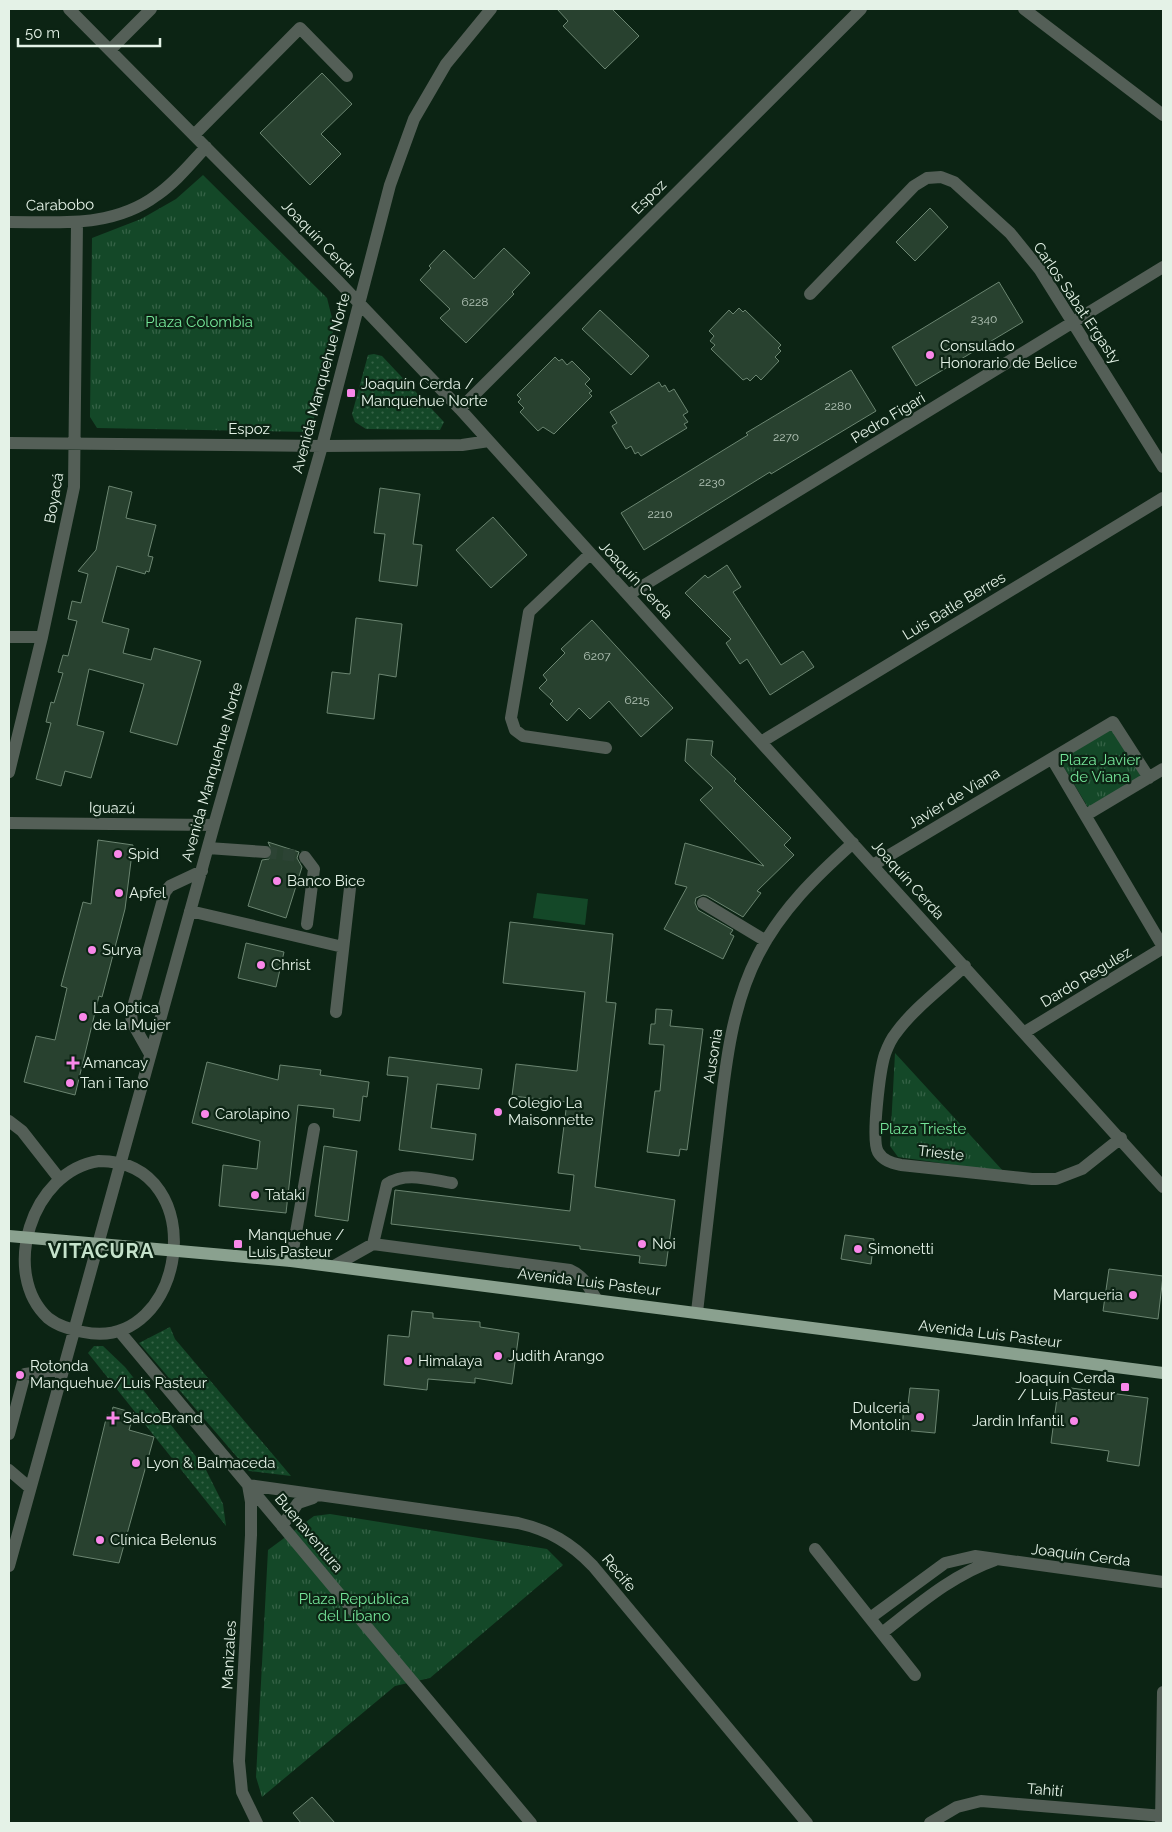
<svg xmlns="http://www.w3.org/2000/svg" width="1172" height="1832" font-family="Raleway,sans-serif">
  <defs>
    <pattern id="grass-dots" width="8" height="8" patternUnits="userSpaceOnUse" patternTransform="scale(1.25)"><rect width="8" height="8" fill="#144828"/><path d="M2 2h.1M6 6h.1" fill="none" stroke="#366347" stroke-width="1.8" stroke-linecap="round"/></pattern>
    <pattern id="park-tufts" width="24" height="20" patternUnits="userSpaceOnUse" patternTransform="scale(1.25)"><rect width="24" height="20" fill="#144828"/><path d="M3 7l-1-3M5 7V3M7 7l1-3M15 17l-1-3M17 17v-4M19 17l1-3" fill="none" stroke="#366347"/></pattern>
  </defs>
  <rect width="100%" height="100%" fill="#0c2414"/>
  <!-- grass -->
  <path fill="url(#grass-dots)" d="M 374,354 L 382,356 L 444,422 L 440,430 L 366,429 L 355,422 L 352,414 L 368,355 Z
    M 170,1327 L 175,1339 L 291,1476 L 249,1471 L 139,1343 Z
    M 94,1346 L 103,1346 L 125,1367 L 205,1468 L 223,1504 L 226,1526 L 88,1353 Z"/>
  <!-- park -->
  <path fill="url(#park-tufts)" d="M 203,175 L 327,298 L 334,326 L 311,432 L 97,428 L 90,417 L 92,238 L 141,219 L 176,199 Z
    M 1111,727 L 1142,778 L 1089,809 L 1059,759 Z
    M 895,1053 L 1004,1172 L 898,1157 L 890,1146 Z
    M 330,1514 L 547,1549 L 563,1565 L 430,1678 L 395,1686 L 262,1797 L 256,1777 L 268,1550 L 314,1516 Z"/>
  <!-- garden -->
  <path fill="#144828" d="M 537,893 L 588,899 L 585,925 L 533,918 Z"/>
  <!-- building -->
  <path fill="#28412f" stroke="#6b8571" d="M 557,9 L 612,9 L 639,36 L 605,69 L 563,26 L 568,21 Z
    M 322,73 L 352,104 L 321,134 L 341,154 L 310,185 L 260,133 Z
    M 930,208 L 948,227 L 915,261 L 896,242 Z
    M 504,248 L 530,273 L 512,292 L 514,294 L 466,343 L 440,318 L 450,309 L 420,280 L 431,268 L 429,266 L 444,250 L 474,279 Z
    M 999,282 L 1023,322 L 916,386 L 892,347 Z
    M 739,308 L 743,312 L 745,310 L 781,345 L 778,348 L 781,351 L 775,357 L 779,361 L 761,380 L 756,375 L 750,381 L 747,378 L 743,380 L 711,349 L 715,345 L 710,341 L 714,336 L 709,331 L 729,310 L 733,314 Z
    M 600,310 L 649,356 L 631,375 L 582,329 Z
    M 555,357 L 559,361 L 562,359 L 567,365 L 572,361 L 590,379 L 585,384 L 592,391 L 589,393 L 592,396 L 554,434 L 543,427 L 538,431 L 520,412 L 524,408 L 518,402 L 521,399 L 517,395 Z
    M 851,370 L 876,411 L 771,474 L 770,472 L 644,550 L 621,513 L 748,435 L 746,433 Z
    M 659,382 L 662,387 L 665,385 L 669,392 L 674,389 L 688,412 L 683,415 L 688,422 L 684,424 L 687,428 L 641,456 L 638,452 L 635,454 L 631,446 L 626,449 L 612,426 L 617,423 L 610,412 Z
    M 109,486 L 132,492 L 126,518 L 156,525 L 148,556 L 153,557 L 149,572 L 146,571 L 145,574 L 117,566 L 102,622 L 129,629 L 123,653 L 151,660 L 154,648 L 201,661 L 177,745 L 130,732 L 144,684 L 89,669 L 77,725 L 104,732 L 91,778 L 65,771 L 61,786 L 36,779 L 51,723 L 46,722 L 51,702 L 54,703 L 63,673 L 58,672 L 63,655 L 68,656 L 77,621 L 68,619 L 72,601 L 81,603 L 88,574 L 78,571 L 96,550 Z
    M 380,488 L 420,494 L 413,544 L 422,545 L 417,586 L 379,581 L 385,534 L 374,533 Z
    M 493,517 L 527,555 L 491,588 L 456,550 Z
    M 727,565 L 741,587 L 733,592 L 781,665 L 803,651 L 814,667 L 770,695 L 747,659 L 740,664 L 726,643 L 731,639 L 685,593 L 705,575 L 708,578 Z
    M 356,618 L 402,624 L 396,677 L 379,674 L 374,719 L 327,713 L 332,672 L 350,674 Z
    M 592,620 L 673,708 L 641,737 L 609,701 L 590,719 L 579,708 L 567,721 L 550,704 L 553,701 L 539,688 L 547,680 L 543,675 L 565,653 L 561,649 Z
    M 687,739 L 713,741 L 711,755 L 736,779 L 734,781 L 791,838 L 784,845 L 794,855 L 757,891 L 761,893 L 743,917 L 707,896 L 703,895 L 696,898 L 695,903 L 698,910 L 733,930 L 730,934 L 734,936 L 723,959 L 664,929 L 687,887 L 675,884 L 685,843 L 764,866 L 700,800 L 713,788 L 685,761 Z
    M 98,840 L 133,845 L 125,909 L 102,997 L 99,996 L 75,1095 L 24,1082 L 36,1036 L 55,1040 L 67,988 L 61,986 L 83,902 L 91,904 Z
    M 268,842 L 299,852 L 297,858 L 302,867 L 286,918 L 248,906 L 262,860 L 269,859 L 273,853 Z
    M 510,922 L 613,934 L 606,1002 L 616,1003 L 595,1187 L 675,1200 L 666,1266 L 639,1263 L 640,1256 L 580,1249 L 580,1246 L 391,1224 L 395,1190 L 570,1211 L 574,1175 L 558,1173 L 567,1102 L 512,1096 L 516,1064 L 577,1071 L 585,992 L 503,983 Z
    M 246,943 L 284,952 L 276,987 L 238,978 Z
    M 656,1009 L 672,1010 L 670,1026 L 703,1029 L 687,1150 L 680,1149 L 679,1156 L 647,1152 L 655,1091 L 660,1091 L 664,1047 L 664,1045 L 649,1044 L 651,1024 L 655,1024 Z
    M 389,1057 L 482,1069 L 479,1089 L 437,1084 L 431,1128 L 476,1134 L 473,1160 L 399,1150 L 408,1077 L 387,1075 Z
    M 207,1062 L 278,1080 L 280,1065 L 321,1070 L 320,1075 L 369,1082 L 367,1097 L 363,1096 L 360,1121 L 333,1117 L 334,1109 L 298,1105 L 286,1213 L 219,1206 L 223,1165 L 257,1169 L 260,1141 L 192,1123 Z
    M 324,1146 L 357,1151 L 348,1221 L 315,1216 Z
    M 845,1235 L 874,1239 L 871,1264 L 841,1259 Z
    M 1109,1269 L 1163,1276 L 1158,1319 L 1103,1311 Z
    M 412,1311 L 433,1313 L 433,1318 L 480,1322 L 480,1327 L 519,1333 L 512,1384 L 475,1378 L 475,1383 L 428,1379 L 427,1390 L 384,1385 L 388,1335 L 409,1337 Z
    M 910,1388 L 939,1390 L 935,1433 L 902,1430 L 904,1404 L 908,1404 Z
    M 1071,1388 L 1148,1398 L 1139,1466 L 1107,1461 L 1109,1451 L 1051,1443 L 1057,1398 L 1070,1399 Z
    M 113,1407 L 134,1413 L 129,1430 L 154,1437 L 119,1563 L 73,1555 L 107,1415 L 111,1416 Z
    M 312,1797 L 335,1823 L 301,1823 L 293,1813 Z"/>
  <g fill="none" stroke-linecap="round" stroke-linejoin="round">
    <!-- minor-tunnel -->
    <path stroke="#2c4334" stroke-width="12" stroke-dasharray="12 6" stroke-linecap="butt" d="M 265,852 L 305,857"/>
    <!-- minor -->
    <path stroke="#545f57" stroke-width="12" d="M 69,9 L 338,281 L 460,409 L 1163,1187
      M 1024,9 L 1163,115
      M 110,50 L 151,9
      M 194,135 L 300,28 L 347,76
      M 9,222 C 60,222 113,228 157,195 C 176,182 191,163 206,147
      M 810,294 L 914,186 L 927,178 L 941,177 L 954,182 L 1010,233 L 1040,270 L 1163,467
      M 460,409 L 861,9
      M 9,443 L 322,446 L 462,445 L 489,441
      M 590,554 L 529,612 L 511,718 L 515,730 L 523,736 L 606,748
      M 628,595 L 1163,267
      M 9,637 L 42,637
      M 761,742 L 1163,498
      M 1052,759 L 1163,947
      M 9,772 L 42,637 L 74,487 L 77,223
      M 1086,815 L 1163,769
      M 9,823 L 214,825
      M 208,848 L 265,852
      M 305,857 L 314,869 L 307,924
      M 873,865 L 1113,722 L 1149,778
      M 703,903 L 766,941
      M 190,911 L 343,947
      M 965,966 C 942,988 914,1008 896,1033 C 891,1039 888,1046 885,1054 C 880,1069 871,1140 878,1152 C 883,1161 893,1163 901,1165 L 1032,1179 L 1056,1179 L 1082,1169 L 1121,1138
      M 336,1012 L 350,888
      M 1025,1032 L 1163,948
      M 150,1054 L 132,1022 L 131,1014 L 165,892 L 170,886 L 202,871
      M 9,1121 L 22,1131 L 58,1177
      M 99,1161 C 214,1161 187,1354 83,1332 C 70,1329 58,1326 48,1318 C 0,1274 31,1171 99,1161 Z
      M 373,1244 L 387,1184 C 406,1171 431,1180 452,1183
      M 291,1261 L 314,1129
      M 334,1266 L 373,1244 L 570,1270 C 584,1276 589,1288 597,1300
      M 697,1312 C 703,1257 710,1202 716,1147 C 724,1083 728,1013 758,955 C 781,910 816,876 853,843
      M 120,1332 L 531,1823
      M 9,1434 L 25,1374 L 63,1369
      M 9,1470 L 30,1488
      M 282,1526 L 298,1503 L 313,1498
      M 815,1549 L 915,1675
      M 9,1566 L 214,825 L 322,446 L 390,185 L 414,119 L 446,64 L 491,9
      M 870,1618 L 945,1563 L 975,1556 L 1163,1582
      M 882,1633 C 918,1605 952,1575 995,1560
      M 257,1823 L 242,1792 L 239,1761 L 251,1535 L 251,1502 L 248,1485 L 518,1523 C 549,1530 571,1543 593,1566 L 807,1823
      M 930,1823 L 957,1807 L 981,1801 L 1163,1816
      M 1161,1823 L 1163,1692"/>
    <!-- major -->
    <path stroke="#8aa18f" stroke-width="12" d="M 9,1236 L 291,1261 L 1163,1373"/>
  </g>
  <!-- markers -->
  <g fill="#f987e9" stroke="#0c2414" stroke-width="2">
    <circle cx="930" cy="355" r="5"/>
    <rect x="346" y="388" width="10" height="10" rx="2.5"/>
    <circle cx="118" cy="854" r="5"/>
    <circle cx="277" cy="881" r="5"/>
    <circle cx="119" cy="893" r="5"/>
    <circle cx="92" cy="950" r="5"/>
    <circle cx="261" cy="965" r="5"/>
    <circle cx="83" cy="1017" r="5"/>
    <path d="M70.5 1055.5h5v5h5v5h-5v5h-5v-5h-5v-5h5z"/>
    <circle cx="70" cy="1083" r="5"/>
    <circle cx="498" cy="1112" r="5"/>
    <circle cx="205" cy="1114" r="5"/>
    <circle cx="255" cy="1195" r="5"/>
    <rect x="233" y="1239" width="10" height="10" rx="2.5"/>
    <circle cx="642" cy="1244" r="5"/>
    <circle cx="858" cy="1249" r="5"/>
    <circle cx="1133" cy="1295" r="5"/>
    <circle cx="498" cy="1356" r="5"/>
    <circle cx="408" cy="1361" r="5"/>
    <circle cx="20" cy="1375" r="5"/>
    <rect x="1120" y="1382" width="10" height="10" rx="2.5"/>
    <circle cx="920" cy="1417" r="5"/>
    <path d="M110.5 1410.5h5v5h5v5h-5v5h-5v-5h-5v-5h5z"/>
    <circle cx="1074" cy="1421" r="5"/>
    <circle cx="136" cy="1463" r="5"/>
    <circle cx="100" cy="1540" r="5"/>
  </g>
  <g text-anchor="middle" stroke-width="4.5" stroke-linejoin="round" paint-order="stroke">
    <!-- number labels -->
    <g font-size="12" fill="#b5c6b9">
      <text x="475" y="306">6228</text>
      <text x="984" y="323">2340</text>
      <text x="838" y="410">2280</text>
      <text x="786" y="441">2270</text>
      <text x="712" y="486">2230</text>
      <text x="660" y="518">2210</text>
      <text x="597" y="660">6207</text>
      <text x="637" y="704">6215</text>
    </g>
    <!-- street labels -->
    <g font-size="15" fill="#e4f2e7" stroke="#0c2414">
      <text transform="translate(649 197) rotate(-45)" y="5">Espoz</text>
      <text transform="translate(60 205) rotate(-1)" y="5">Carabobo</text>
      <text transform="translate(319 239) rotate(46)" y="5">Joaquín Cerda</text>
      <text transform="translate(1077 303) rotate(56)" y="5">Carlos Sabat Ergasty</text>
      <text transform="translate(321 383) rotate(-75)" y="5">Avenida Manquehue Norte</text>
      <text transform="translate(888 418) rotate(-31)" y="5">Pedro Figari</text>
      <text x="249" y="434">Espoz</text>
      <text transform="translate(54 498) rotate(-80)" y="5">Boyacá</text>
      <text transform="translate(636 580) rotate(47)" y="5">Joaquín Cerda</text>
      <text transform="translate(954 606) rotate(-31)" y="5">Luis Batle Berres</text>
      <text transform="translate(212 772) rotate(-74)" y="5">Avenida Manquehue Norte</text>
      <text transform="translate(954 798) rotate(-31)" y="5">Javier de Viana</text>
      <text transform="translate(112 808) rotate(1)" y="5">Iguazú</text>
      <text transform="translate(908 880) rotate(48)" y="5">Joaquín Cerda</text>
      <text transform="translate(1086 977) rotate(-31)" y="5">Dardo Regulez</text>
      <text transform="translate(713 1056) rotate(-81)" y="5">Ausonia</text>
      <text transform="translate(941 1153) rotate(6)" y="5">Trieste</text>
      <text transform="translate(589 1282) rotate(7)" y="5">Avenida Luis Pasteur</text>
      <text transform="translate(990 1334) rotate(7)" y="5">Avenida Luis Pasteur</text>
      <text transform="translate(309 1533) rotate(50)" y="5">Buenaventura</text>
      <text transform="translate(1081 1555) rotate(7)" y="5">Joaquín Cerda</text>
      <text transform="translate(619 1573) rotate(50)" y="5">Recife</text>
      <text transform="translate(229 1655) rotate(-87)" y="5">Manizales</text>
      <text transform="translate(1045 1790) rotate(5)" y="5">Tahití</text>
    </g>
    <!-- park labels -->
    <g font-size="15" fill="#75e599" stroke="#0c2414">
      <text x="199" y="327">Plaza Colombia</text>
      <text x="1100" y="765">Plaza Javier<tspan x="1100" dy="17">de Viana</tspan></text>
      <text x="923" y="1134">Plaza Trieste</text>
      <text x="354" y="1604">Plaza República<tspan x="354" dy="17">del Líbano</tspan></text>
    </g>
    <!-- poi labels -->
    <g font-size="15" fill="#e4f2e7" stroke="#0c2414" text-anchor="start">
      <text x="940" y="351">Consulado<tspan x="940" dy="17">Honorario de Belice</tspan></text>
      <text x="361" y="389">Joaquín Cerda /<tspan x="361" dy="17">Manquehue Norte</tspan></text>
      <text x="128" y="859">Spid</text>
      <text x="287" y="886">Banco Bice</text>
      <text x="129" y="898">Apfel</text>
      <text x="102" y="955">Surya</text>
      <text x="271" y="970">Christ</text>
      <text x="93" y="1013">La Optica<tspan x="93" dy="17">de la Mujer</tspan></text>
      <text x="83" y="1068">Amancay</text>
      <text x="80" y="1088">Tan i Tano</text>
      <text x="508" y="1108">Colegio La<tspan x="508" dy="17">Maisonnette</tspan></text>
      <text x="215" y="1119">Carolapino</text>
      <text x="265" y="1200">Tataki</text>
      <text x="248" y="1240">Manquehue /<tspan x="248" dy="17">Luis Pasteur</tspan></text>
      <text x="652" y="1249">Noi</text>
      <text x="868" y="1254">Simonetti</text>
      <text x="1123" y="1300" text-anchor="end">Marqueria</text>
      <text x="508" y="1361">Judith Arango</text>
      <text x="418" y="1366">Himalaya</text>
      <text x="30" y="1371">Rotonda<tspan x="30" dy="17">Manquehue/Luis Pasteur</tspan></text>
      <text x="1115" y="1383" text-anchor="end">Joaquín Cerda<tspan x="1115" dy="17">/ Luis Pasteur</tspan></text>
      <text x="910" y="1413" text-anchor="end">Dulceria<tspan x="910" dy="17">Montolin</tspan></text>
      <text x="123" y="1423">SalcoBrand</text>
      <text x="1064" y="1426" text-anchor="end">Jardin Infantil</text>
      <text x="146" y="1468">Lyon &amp; Balmaceda</text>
      <text x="110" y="1545">Clínica Belenus</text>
    </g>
    <!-- district labels -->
    <g font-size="20" font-weight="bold" letter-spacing="1" fill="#c5e2cb" stroke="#0c2414">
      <text x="101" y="1258">VITACURA</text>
    </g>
  </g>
  <!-- border -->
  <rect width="1172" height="1832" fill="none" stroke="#e4f2e7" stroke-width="20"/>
  <!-- scale -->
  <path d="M18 38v8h142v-8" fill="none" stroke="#e4f2e7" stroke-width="2.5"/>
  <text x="25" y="38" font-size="15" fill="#e4f2e7" stroke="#0c2414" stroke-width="4" paint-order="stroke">50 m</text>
</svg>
